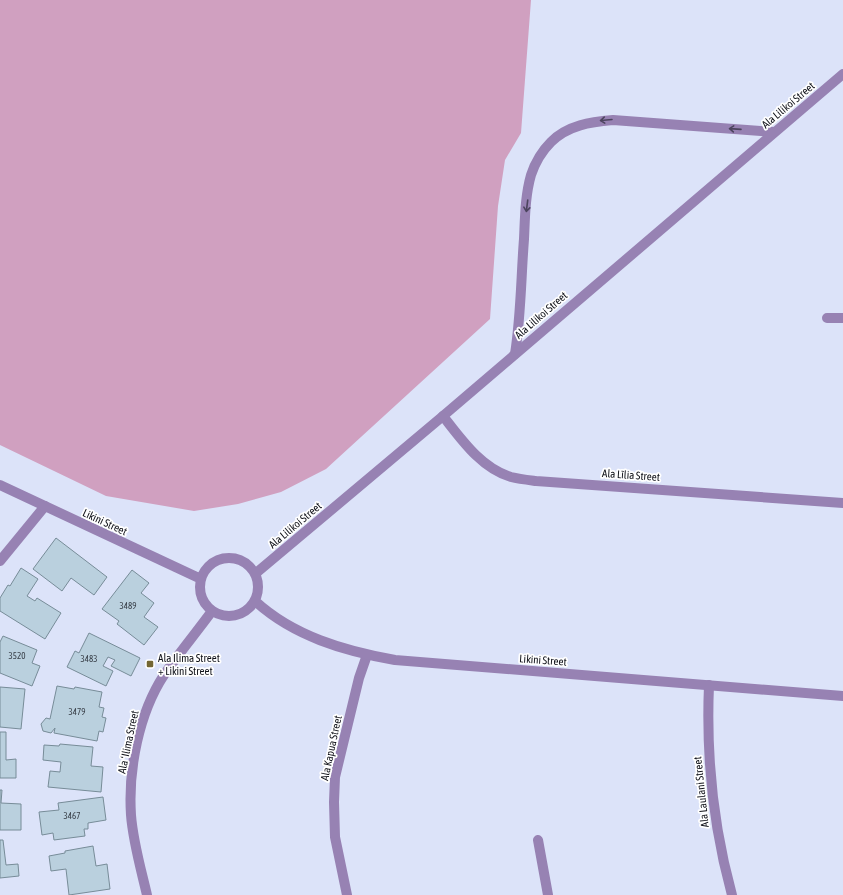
<svg xmlns="http://www.w3.org/2000/svg" width="843" height="895" font-family="'Asap Condensed',sans-serif">
  <rect width="100%" height="100%" fill="#dce3f9"/>
  <!-- green -->
  <path fill="#d0a0c0" d="M 0,0 L 531,0 L 521,133 L 505,160 L 498,206 L 490,319 L 326,469 L 281,492 L 238,504 L 194,511 L 106,496 L 0,445 Z"/>
  <!-- building -->
  <path fill="#bad0de" stroke="#778c98" d="M 56,538 L 107,577 L 94,595 L 71,578 L 62,591 L 33,569 Z
    M 21,568 L 38,579 L 27,596 L 35,601 L 37,598 L 61,613 L 45,639 L 0,611 L 0,598 L 8,585 L 10,586 Z
    M 132,570 L 149,583 L 141,593 L 154,603 L 144,617 L 158,627 L 144,645 L 117,624 L 119,621 L 102,609 Z
    M 89,633 L 140,658 L 131,676 L 111,666 L 115,660 L 108,657 L 103,666 L 113,671 L 106,686 L 67,667 L 75,651 L 79,653 Z
    M 3,636 L 37,650 L 32,663 L 40,666 L 32,686 L 0,673 L 0,642 Z
    M 57,686 L 74,689 L 75,687 L 102,692 L 99,707 L 104,708 L 102,717 L 106,718 L 103,732 L 99,731 L 97,741 L 54,733 L 55,728 L 51,733 L 43,731 L 41,724 L 46,718 L 50,719 Z
    M 0,687 L 25,689 L 21,729 L 0,727 Z
    M 0,732 L 6,732 L 6,760 L 16,759 L 16,778 L 0,778 Z
    M 60,744 L 93,747 L 91,766 L 103,767 L 101,792 L 48,787 L 50,771 L 60,772 L 61,762 L 43,760 L 44,745 L 59,746 Z
    M 0,790 L 2,790 L 1,803 L 21,804 L 21,830 L 0,830 Z
    M 103,797 L 106,820 L 88,823 L 88,829 L 84,829 L 85,836 L 54,840 L 53,833 L 42,835 L 39,812 L 59,810 L 58,803 Z
    M 0,840 L 3,840 L 6,865 L 18,864 L 19,876 L 0,878 Z
    M 93,846 L 96,866 L 107,864 L 110,889 L 69,895 L 66,869 L 51,871 L 49,856 L 65,853 L 65,851 Z"/>
  <g fill="none" stroke-linecap="round" stroke-linejoin="round">
    <!-- service -->
    <path stroke="#9782b3" stroke-width="10" d="M 515,354 C 521,316 521,277 524,239 C 525,218 525,196 531,175 C 535,163 542,151 551,142 C 568,125 591,122 613,120 L 774,132"/>
    <!-- minor -->
    <path stroke="#9782b3" stroke-width="10" d="M 827,318 L 843,318
      M 443,416 C 461,439 481,468 511,477 C 519,479 528,480 536,481 L 843,503
      M 0,561 L 45,506
      M 709,685 C 706,756 713,826 732,895
      M 538,840 L 548,895
      M 347,895 L 335,837 L 334,802 L 335,777 L 359,678 L 367,655"/>
    <!-- tertiary -->
    <path stroke="#9782b3" stroke-width="10" d="M 0,485 L 201,579
      M200 587a29 29 0 1 1 58 0a29 29 0 1 1-58 0Z
      M 255,574 L 443,416 L 843,74
      M 255,601 C 293,636 344,651 395,660 L 843,696
      M 147,895 C 141,869 133,842 131,815 C 128,769 139,713 164,675 C 179,653 196,633 212,611"/>
  </g>
  <!-- one-way arrows -->
  <defs><path id="oneway-shaft" d="M-6 0H5M1.5-3L5.5 0L1.5 3" fill="none" stroke-width="1.6" stroke-linecap="round" stroke-linejoin="round"/></defs>
  <g stroke="#4c445e">
    <use href="#oneway-shaft" transform="translate(606 120) rotate(175)"/>
    <use href="#oneway-shaft" transform="translate(735 129) rotate(-176)"/>
    <use href="#oneway-shaft" transform="translate(527 206) rotate(97)"/>
  </g>
  <!-- markers -->
  <rect fill="#736633" stroke="#fff" stroke-width="1.5" x="146" y="660" width="8" height="8" rx="2"/>
  <g text-anchor="middle" stroke-width="3.5" stroke-linejoin="round" paint-order="stroke">
    <!-- number labels -->
    <g font-size="9" fill="#3a414a">
      <text x="128" y="609">3489</text>
      <text x="17" y="659">3520</text>
      <text x="89" y="662">3483</text>
      <text x="77" y="715">3479</text>
      <text x="72" y="819">3467</text>
    </g>
    <!-- street labels -->
    <g font-size="11" fill="#0f1118" stroke="#fff">
      <text transform="translate(788 105) rotate(-40)" y="4">Ala Lilikoi Street</text>
      <text transform="translate(541 315) rotate(-41)" y="4">Ala Lilikoi Street</text>
      <text transform="translate(631 475) rotate(4)" y="4">Ala Līlia Street</text>
      <text transform="translate(105 522) rotate(25)" y="4">Likini Street</text>
      <text transform="translate(295 525) rotate(-40)" y="4">Ala Lilikoi Street</text>
      <text transform="translate(543 660) rotate(4)" y="4">Likini Street</text>
      <text transform="translate(128 742) rotate(-78)" y="4">Ala ʻIlima Street</text>
      <text transform="translate(331 748) rotate(-78)" y="4">Ala Kapua Street</text>
      <text transform="translate(701 792) rotate(-96)" y="4">Ala Laulani Street</text>
    </g>
    <!-- poi labels -->
    <g font-size="11" fill="#0f1118" stroke="#fff" text-anchor="start">
      <text x="158" y="662">Ala Ilima Street<tspan x="158" dy="13">+ Likini Street</tspan></text>
    </g>
  </g>
</svg>
